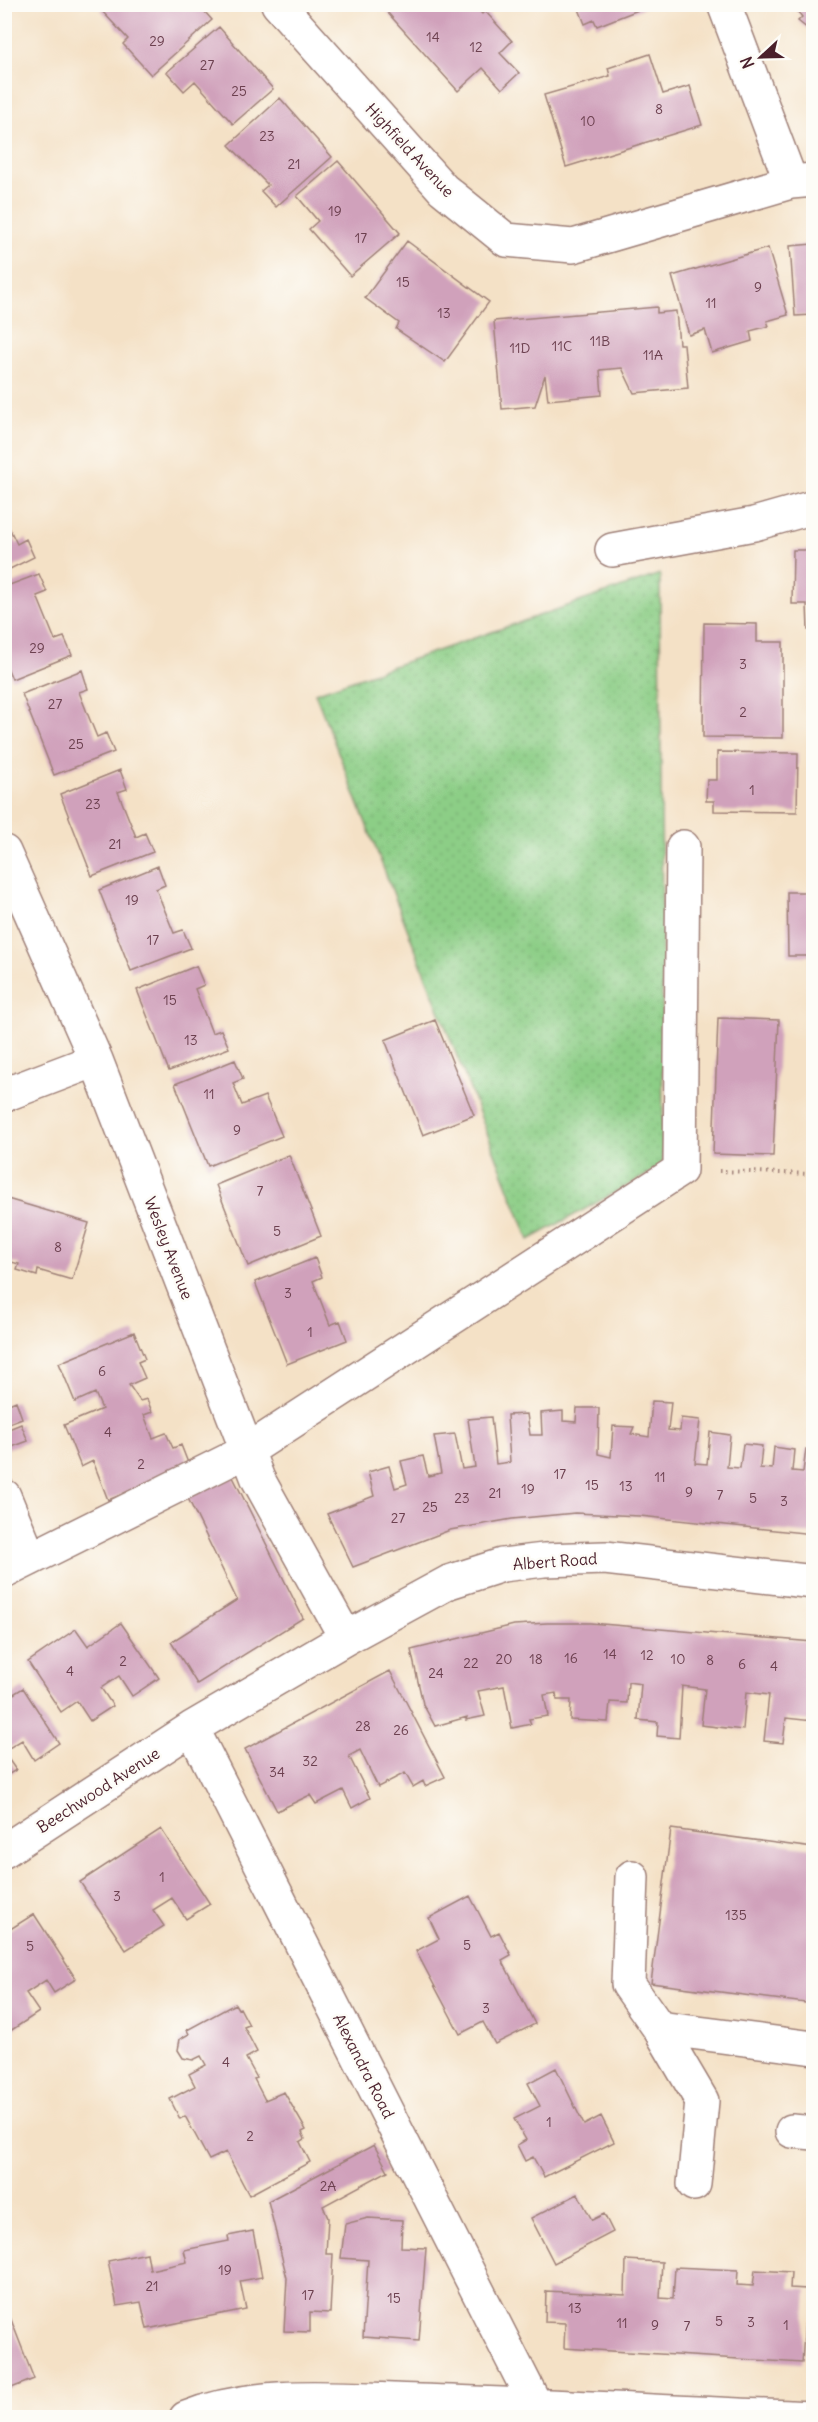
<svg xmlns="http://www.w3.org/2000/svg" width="818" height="2422" font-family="Delius,sans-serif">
  <defs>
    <pattern id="grass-dots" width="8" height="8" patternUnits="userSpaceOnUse" patternTransform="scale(1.5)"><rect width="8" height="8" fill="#8cce86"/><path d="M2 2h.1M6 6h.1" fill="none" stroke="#7ab074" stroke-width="1.8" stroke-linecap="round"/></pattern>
  </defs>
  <rect width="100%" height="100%" fill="#fdfcf7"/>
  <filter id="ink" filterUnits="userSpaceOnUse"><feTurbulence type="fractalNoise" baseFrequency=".0167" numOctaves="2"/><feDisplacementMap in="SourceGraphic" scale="12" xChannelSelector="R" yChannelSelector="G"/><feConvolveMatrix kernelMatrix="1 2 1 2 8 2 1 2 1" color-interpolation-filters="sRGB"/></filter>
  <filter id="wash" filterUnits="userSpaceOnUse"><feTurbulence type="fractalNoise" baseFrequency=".008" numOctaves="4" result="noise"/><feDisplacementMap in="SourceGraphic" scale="24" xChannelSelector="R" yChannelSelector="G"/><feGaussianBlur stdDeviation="1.35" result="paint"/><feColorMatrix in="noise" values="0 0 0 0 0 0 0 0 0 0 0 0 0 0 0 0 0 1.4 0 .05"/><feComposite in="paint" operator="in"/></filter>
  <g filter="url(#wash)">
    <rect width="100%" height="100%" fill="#f4e1c6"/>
    <!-- grass -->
    <path fill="url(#grass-dots)" stroke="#6b7658" stroke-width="1.5" d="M 660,574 L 663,1166 L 529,1240 L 315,693 Z"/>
    <g id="blocks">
      <!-- building -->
      <path fill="#d0a1bb" d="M 107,4 L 198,4 L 212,20 L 151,75 L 123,44 L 128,39 L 101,10 Z
        M 395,4 L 473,4 L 482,14 L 485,11 L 512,41 L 500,53 L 519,73 L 502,89 L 483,68 L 458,91 L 387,12 Z
        M 577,4 L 651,4 L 651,5 L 597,26 L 594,20 L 585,24 Z
        M 792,4 L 813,4 L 813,33 L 798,21 L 802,17 Z
        M 219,27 L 273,89 L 233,124 L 195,81 L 184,91 L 167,72 Z
        M 650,54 L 663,94 L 690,86 L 702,125 L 566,167 L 544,95 L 610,76 L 608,68 Z
        M 280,98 L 332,157 L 276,207 L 261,191 L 268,185 L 229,145 Z
        M 338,161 L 400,233 L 350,276 L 309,229 L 318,221 L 297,196 Z
        M 407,241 L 489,302 L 445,362 L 396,329 L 399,323 L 365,298 Z
        M 813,244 L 813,315 L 795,316 L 790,246 Z
        M 768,248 L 788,315 L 767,321 L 769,326 L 750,331 L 752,341 L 712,353 L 705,330 L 689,335 L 672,276 Z
        M 657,307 L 657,313 L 676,311 L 679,344 L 684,344 L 688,388 L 634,393 L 622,368 L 600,370 L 602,395 L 548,400 L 545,375 L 535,406 L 502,409 L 494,321 Z
        M 4,517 L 17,544 L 26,539 L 34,557 L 4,572 Z
        M 793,550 L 813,550 L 813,630 L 808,630 L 807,604 L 792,604 Z
        M 39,574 L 47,592 L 37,596 L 55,640 L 64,637 L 72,655 L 12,679 L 4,660 L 4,587 Z
        M 704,623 L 757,624 L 757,642 L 783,642 L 783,738 L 703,737 Z
        M 82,670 L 88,689 L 79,692 L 88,715 L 97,737 L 106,733 L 114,752 L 54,775 L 22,694 Z
        M 717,752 L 798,753 L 797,812 L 714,811 L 714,801 L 706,801 L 707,780 L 717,780 Z
        M 120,770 L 127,789 L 118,792 L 136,837 L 145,833 L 153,852 L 92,876 L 60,794 Z
        M 158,866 L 165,885 L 156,889 L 174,933 L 183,930 L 191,948 L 131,971 L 99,890 Z
        M 787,892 L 813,892 L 813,956 L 788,956 Z
        M 196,966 L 204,985 L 195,989 L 212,1033 L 221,1030 L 229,1048 L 169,1071 L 137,990 Z
        M 718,1018 L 779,1020 L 773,1156 L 713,1154 Z
        M 435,1020 L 474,1115 L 423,1135 L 385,1040 Z
        M 235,1060 L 243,1079 L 233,1083 L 242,1105 L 265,1096 L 282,1136 L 208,1166 L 175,1084 Z
        M 289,1155 L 321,1236 L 248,1266 L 216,1185 Z
        M 4,1198 L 89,1223 L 72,1280 L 38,1270 L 37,1276 L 17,1270 L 19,1264 L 4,1260 Z
        M 315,1258 L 322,1277 L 313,1281 L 330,1325 L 340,1321 L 347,1340 L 287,1364 L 255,1282 Z
        M 134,1332 L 145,1359 L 138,1362 L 145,1378 L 129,1385 L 140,1401 L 147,1399 L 152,1412 L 144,1415 L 153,1438 L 166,1433 L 173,1448 L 181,1445 L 190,1468 L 108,1500 L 93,1461 L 81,1467 L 64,1425 L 102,1409 L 95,1393 L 75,1402 L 59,1363 Z
        M 16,1401 L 22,1418 L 4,1425 L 4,1406 Z
        M 652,1401 L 671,1402 L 668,1430 L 680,1431 L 681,1418 L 700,1420 L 695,1463 L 707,1464 L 710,1432 L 730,1435 L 727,1467 L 740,1468 L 743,1444 L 762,1446 L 760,1468 L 772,1469 L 774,1447 L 794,1450 L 792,1471 L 803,1472 L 806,1449 L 813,1449 L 813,1534 L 640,1516 L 575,1513 L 512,1519 L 450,1530 L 353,1567 L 327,1514 L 374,1496 L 368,1472 L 389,1466 L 395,1488 L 407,1484 L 401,1461 L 423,1456 L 428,1476 L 441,1473 L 434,1436 L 455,1434 L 462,1469 L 475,1467 L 468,1419 L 491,1417 L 496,1464 L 510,1462 L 507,1415 L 527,1414 L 530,1435 L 542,1435 L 541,1413 L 563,1411 L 563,1421 L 576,1422 L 577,1408 L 599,1408 L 598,1454 L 611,1457 L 613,1426 L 634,1427 L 631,1434 L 649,1437 Z
        M 21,1424 L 28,1441 L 4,1450 L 4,1431 Z
        M 230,1471 L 303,1618 L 197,1684 L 171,1642 L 237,1600 L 186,1494 Z
        M 121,1623 L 159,1678 L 132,1696 L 119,1676 L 101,1688 L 113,1706 L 90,1721 L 77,1701 L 61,1712 L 28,1662 L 76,1629 L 88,1646 Z
        M 547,1623 L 590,1623 L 813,1642 L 813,1721 L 786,1718 L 783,1743 L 764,1741 L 769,1695 L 746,1692 L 743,1730 L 701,1725 L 705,1689 L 682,1686 L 679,1738 L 657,1736 L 658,1722 L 638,1720 L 641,1684 L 628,1682 L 627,1703 L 610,1702 L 608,1722 L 570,1720 L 571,1700 L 557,1700 L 556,1693 L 544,1695 L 548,1716 L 529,1719 L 531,1724 L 512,1728 L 504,1686 L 478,1691 L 485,1716 L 466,1720 L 467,1717 L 435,1726 L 423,1704 L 411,1650 L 514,1625 Z
        M 390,1671 L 445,1777 L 425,1786 L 423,1781 L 413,1787 L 405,1773 L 378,1787 L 360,1750 L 349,1756 L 370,1798 L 352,1808 L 343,1790 L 316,1804 L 310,1795 L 277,1811 L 245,1749 Z
        M 23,1688 L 59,1743 L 34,1760 L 22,1740 L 4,1751 L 4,1700 Z
        M 4,1753 L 16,1770 L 4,1777 Z
        M 161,1829 L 210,1904 L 186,1919 L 172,1898 L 153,1910 L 164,1926 L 126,1950 L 80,1882 Z
        M 671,1829 L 813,1848 L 813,2004 L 651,1983 Z
        M 470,1896 L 491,1936 L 499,1932 L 511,1955 L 502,1960 L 535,2024 L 495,2044 L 483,2022 L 460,2034 L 416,1951 L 439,1939 L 429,1918 Z
        M 34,1914 L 76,1979 L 54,1993 L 46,1980 L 26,1993 L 39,2012 L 4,2035 L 4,1933 Z
        M 235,2004 L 238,2009 L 240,2008 L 249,2025 L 244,2027 L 257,2052 L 246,2058 L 257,2078 L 254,2079 L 265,2100 L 284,2092 L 306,2130 L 302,2132 L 305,2139 L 300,2142 L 310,2162 L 249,2195 L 226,2152 L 209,2160 L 185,2116 L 180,2119 L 170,2099 L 195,2086 L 189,2074 L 206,2065 L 201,2056 L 193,2060 L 183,2058 L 178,2050 L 180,2039 L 189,2034 L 187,2030 Z
        M 556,2068 L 584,2125 L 601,2116 L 614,2142 L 544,2177 L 533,2157 L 525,2161 L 517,2145 L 526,2140 L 514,2119 L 540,2106 L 528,2083 Z
        M 374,2145 L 388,2171 L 323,2206 L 328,2218 L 326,2254 L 333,2254 L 330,2313 L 310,2312 L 310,2332 L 284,2331 L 287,2278 L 268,2201 Z
        M 578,2194 L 592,2220 L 604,2214 L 613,2232 L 554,2263 L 531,2218 Z
        M 368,2218 L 402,2220 L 401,2247 L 426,2248 L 419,2341 L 363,2337 L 368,2260 L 341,2258 L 345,2224 Z
        M 253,2231 L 262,2277 L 240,2281 L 246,2309 L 147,2329 L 141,2302 L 117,2306 L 108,2261 L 147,2253 L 150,2270 L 187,2262 L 184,2250 L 229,2241 L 228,2236 Z
        M 626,2260 L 662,2262 L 660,2298 L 673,2299 L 675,2267 L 738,2270 L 737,2285 L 753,2286 L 755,2270 L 791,2272 L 790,2288 L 807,2289 L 802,2363 L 564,2348 L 565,2323 L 545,2322 L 546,2291 L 625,2295 Z
        M 10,2317 L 34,2379 L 4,2391 L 4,2319 Z"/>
    </g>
  </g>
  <g filter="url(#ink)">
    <use href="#blocks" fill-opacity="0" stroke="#9f8078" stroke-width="1.5"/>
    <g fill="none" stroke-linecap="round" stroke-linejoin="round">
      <defs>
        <path id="minor" d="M 278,4 L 443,189 L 506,240 L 573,246 L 791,182 L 814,180
          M 724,4 L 791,182
          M 612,550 L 754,524 L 814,507
          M 4,852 L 96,1060 L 258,1479 L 346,1638
          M 4,1095 L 96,1060
          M 4,1496 L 30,1559
          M 4,1572 L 247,1451 L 680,1170 L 683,847
          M 192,1728 L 535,2404
          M 4,1851 L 192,1728 L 346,1638 L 449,1582 L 502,1565 L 544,1560 L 605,1558 L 814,1582
          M 632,1877 L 628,1984 L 659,2028 L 702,2101 L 694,2184
          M 659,2028 L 814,2048
          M 792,2131 L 814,2133
          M 186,2418 C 259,2389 343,2399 420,2401 C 551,2405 681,2413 812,2418"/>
      </defs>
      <!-- minor casing -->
      <use href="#minor" stroke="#9f8078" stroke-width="36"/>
      <!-- path -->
      <path stroke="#9f8078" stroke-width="4" stroke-dasharray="1.5 4.5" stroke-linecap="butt" d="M 719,1171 L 814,1174"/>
      <!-- minor -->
      <use href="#minor" stroke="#fff" stroke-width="33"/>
    </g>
  </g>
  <g text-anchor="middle" stroke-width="5" stroke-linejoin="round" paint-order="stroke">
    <!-- number labels -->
    <g font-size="14" fill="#6c404f">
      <text x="433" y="42">14</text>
      <text x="157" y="46">29</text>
      <text x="476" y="52">12</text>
      <text x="207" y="70">27</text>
      <text x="239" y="96">25</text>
      <text x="659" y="114">8</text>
      <text x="588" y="126">10</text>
      <text x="267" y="141">23</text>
      <text x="294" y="169">21</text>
      <text x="335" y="216">19</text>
      <text x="361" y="243">17</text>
      <text x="403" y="287">15</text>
      <text x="758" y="292">9</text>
      <text x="711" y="308">11</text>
      <text x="444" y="318">13</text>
      <text x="600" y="346">11B</text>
      <text x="562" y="351">11C</text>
      <text x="520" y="353">11D</text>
      <text x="653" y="360">11A</text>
      <text x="37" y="653">29</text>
      <text x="743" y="669">3</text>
      <text x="55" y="709">27</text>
      <text x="743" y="717">2</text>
      <text x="76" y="749">25</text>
      <text x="752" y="795">1</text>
      <text x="93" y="809">23</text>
      <text x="115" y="849">21</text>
      <text x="132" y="905">19</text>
      <text x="153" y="945">17</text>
      <text x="170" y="1005">15</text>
      <text x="191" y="1045">13</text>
      <text x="209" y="1099">11</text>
      <text x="237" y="1135">9</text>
      <text x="260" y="1196">7</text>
      <text x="277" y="1236">5</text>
      <text x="58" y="1252">8</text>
      <text x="288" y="1298">3</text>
      <text x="310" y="1337">1</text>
      <text x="102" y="1376">6</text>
      <text x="108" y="1437">4</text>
      <text x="141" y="1469">2</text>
      <text x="560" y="1479">17</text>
      <text x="660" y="1482">11</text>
      <text x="592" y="1490">15</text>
      <text x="626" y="1491">13</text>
      <text x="528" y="1494">19</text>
      <text x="689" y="1497">9</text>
      <text x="495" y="1498">21</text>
      <text x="720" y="1500">7</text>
      <text x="462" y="1503">23</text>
      <text x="753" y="1503">5</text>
      <text x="784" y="1506">3</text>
      <text x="430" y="1512">25</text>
      <text x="398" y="1523">27</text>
      <text x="610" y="1659">14</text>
      <text x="647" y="1660">12</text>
      <text x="571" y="1663">16</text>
      <text x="504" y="1664">20</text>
      <text x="536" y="1664">18</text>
      <text x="678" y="1664">10</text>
      <text x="710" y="1665">8</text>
      <text x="123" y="1666">2</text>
      <text x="471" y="1668">22</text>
      <text x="742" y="1669">6</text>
      <text x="774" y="1671">4</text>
      <text x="70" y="1676">4</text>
      <text x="436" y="1678">24</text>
      <text x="363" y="1731">28</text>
      <text x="401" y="1735">26</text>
      <text x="310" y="1766">32</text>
      <text x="277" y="1777">34</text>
      <text x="162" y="1882">1</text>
      <text x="117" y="1901">3</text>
      <text x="736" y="1920">135</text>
      <text x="467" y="1950">5</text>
      <text x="30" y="1951">5</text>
      <text x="486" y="2013">3</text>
      <text x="226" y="2067">4</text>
      <text x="549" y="2127">1</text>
      <text x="250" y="2141">2</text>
      <text x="328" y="2191">2A</text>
      <text x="225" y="2275">19</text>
      <text x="152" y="2291">21</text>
      <text x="308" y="2300">17</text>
      <text x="394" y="2303">15</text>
      <text x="575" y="2313">13</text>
      <text x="719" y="2326">5</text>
      <text x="751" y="2327">3</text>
      <text x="622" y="2328">11</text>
      <text x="655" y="2330">9</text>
      <text x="786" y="2330">1</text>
      <text x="687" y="2331">7</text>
    </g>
    <!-- street labels -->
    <g font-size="16" fill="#4a1f2b" stroke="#fdfcf7">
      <text transform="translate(410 150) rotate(47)" y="6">Highfield Avenue</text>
      <text transform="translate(169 1248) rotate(69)" y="6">Wesley Avenue</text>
      <text transform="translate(555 1561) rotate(-4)" y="6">Albert Road</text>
      <text transform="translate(98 1790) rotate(-33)" y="6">Beechwood Avenue</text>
      <text transform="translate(364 2066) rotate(63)" y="6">Alexandra Road</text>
    </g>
  </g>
  <!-- margin -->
  <rect width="818" height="2422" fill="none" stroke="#fdfcf7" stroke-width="24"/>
  <!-- north arrow -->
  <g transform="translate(761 57) rotate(248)" stroke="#fdfcf7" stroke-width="4.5" paint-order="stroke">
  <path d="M0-4.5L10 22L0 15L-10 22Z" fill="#4a1f2b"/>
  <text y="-9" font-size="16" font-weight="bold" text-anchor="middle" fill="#4a1f2b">N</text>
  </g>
</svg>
